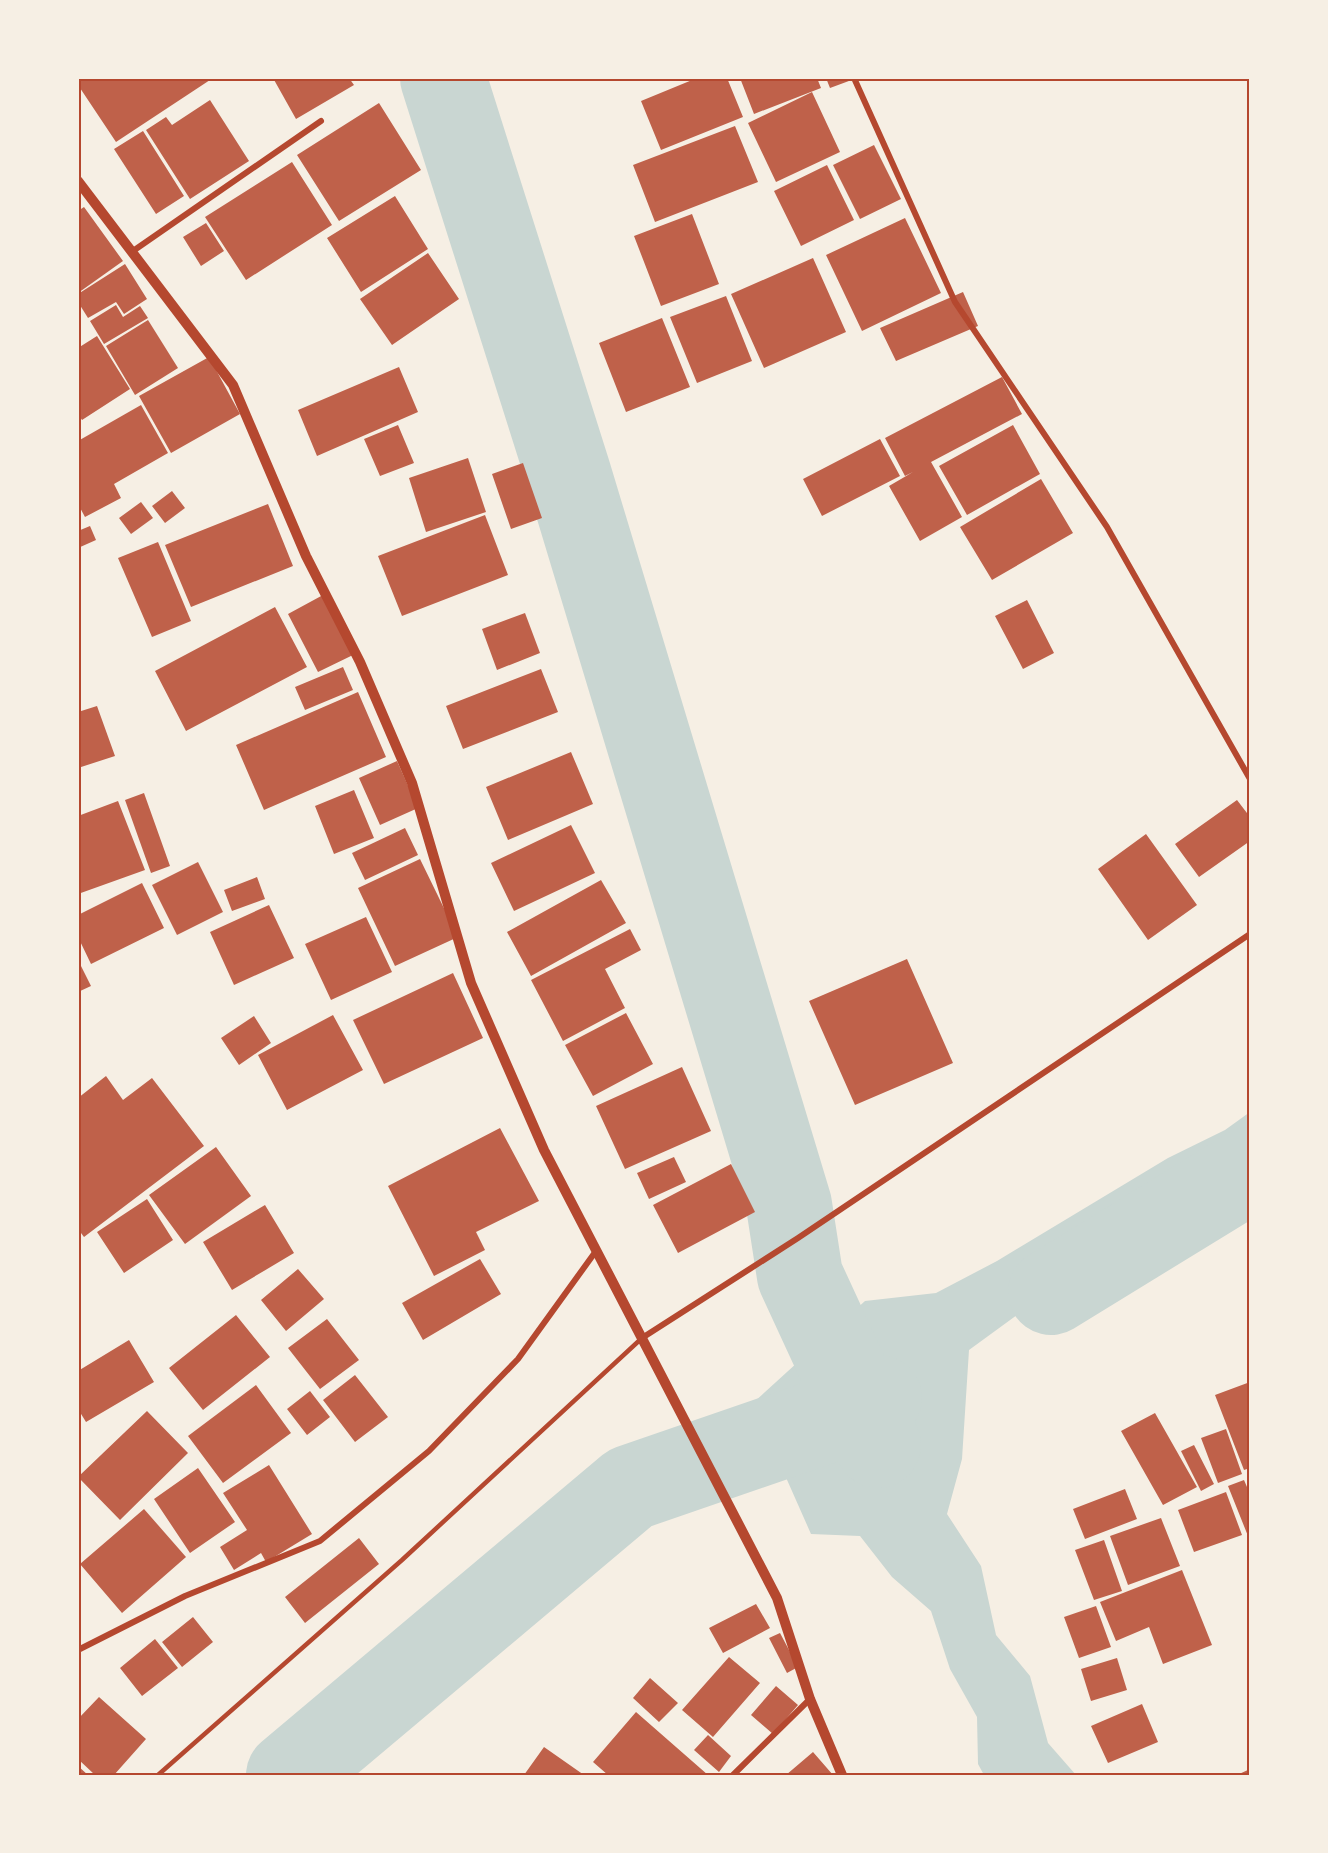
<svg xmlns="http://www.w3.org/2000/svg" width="1328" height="1853" font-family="Roboto,sans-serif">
  <rect width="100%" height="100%" fill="#f6efe4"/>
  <!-- water -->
  <path fill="#c9d6d2" d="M 1250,1112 L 1250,1168 L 1198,1194 L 1104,1270 L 1021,1312 L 969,1350 L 962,1459 L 947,1514 L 981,1566 L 996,1635 L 1030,1676 L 1048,1743 L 1076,1775 L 984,1775 L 978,1764 L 977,1717 L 950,1669 L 931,1611 L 892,1577 L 860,1536 L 811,1534 L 753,1403 L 865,1301 L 936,1293 L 997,1261 L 1168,1158 L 1225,1130 Z"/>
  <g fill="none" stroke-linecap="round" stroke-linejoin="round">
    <!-- river -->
    <path stroke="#c9d6d2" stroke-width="86" d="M 443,78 L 568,473 L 789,1205 L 800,1276 L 878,1445
      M 1051,1292 L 1250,1170
      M 289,1775 L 630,1488 L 859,1409 L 879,1398"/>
  </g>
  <!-- building -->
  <path fill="#bf614a" d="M 213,78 L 116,142 L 78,85 L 80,78 Z
    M 273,78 L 349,78 L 354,85 L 296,119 Z
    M 697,78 L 727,78 L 743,117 L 661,150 L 641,101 Z
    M 740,78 L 817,78 L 821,88 L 754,114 Z
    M 826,78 L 857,78 L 830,88 Z
    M 812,92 L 840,152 L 776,182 L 748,123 Z
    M 210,100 L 249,161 L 190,199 L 146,130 L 166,117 L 172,125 Z
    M 379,103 L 421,170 L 339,221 L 297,155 Z
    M 735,126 L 758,182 L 655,222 L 633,165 Z
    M 143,131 L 184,196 L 156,214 L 114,149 Z
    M 874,145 L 901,199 L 860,219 L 833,165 Z
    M 292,162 L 332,225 L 246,280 L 205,217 Z
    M 827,165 L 854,220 L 801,246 L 774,191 Z
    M 395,196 L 428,249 L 361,292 L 327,238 Z
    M 84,207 L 123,261 L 78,293 L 78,211 Z
    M 692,214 L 719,284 L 661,306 L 634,236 Z
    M 905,218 L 941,293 L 862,331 L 826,255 Z
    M 206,223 L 224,251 L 201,266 L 183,237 Z
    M 428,253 L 459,299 L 392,345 L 360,299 Z
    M 813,258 L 846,332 L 764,368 L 731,294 Z
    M 125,264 L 147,299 L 124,314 L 116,302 L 88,318 L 78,302 L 78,294 Z
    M 963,292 L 978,326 L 896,361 L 880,328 Z
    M 726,296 L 752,361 L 697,383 L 670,317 Z
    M 116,305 L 123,317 L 140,306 L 148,318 L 104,344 L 90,321 Z
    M 662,318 L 690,387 L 626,412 L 599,343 Z
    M 148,320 L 178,368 L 135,395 L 106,346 Z
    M 97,336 L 130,389 L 82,420 L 78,414 L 78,348 Z
    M 209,357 L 240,414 L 171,453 L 139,396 Z
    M 399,367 L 418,412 L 317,456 L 298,410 Z
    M 1002,377 L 1022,414 L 931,462 L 962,517 L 920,541 L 889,486 L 913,472 L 905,476 L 885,438 Z
    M 141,405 L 168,453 L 114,484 L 121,498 L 85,517 L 78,504 L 78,441 Z
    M 398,425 L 414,463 L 380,476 L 364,439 Z
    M 1013,425 L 1040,474 L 967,515 L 939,466 Z
    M 880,439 L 900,476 L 822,516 L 803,479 Z
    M 468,458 L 486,512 L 426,532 L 409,478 Z
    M 523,463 L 542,518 L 511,529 L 492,474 Z
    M 1041,479 L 1073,533 L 992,580 L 960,527 Z
    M 172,491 L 185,508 L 165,523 L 152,506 Z
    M 141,502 L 153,518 L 131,534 L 119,518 Z
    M 268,504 L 293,566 L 191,607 L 165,545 Z
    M 485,515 L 508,575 L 402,616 L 378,556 Z
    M 90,526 L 96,540 L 78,548 L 78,531 Z
    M 158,542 L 191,621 L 152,637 L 118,558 Z
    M 323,595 L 353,655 L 318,672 L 288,614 Z
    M 1027,600 L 1054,653 L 1023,669 L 995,616 Z
    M 275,607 L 307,667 L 186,731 L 155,671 Z
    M 525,613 L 540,653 L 497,670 L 482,629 Z
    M 343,667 L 353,690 L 305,710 L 295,687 Z
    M 541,669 L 558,712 L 463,749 L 446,706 Z
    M 358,692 L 386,757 L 264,810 L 236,745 Z
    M 97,706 L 115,756 L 78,768 L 78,712 Z
    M 571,752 L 593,804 L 508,840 L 486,787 Z
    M 397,761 L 418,808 L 380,825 L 359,778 Z
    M 354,790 L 374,838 L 334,854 L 315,806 Z
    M 144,793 L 170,866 L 151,873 L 125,800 Z
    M 1237,800 L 1250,817 L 1250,841 L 1199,877 L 1175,844 Z
    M 118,801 L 145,870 L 78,894 L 78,816 Z
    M 571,825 L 595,873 L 514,911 L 491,863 Z
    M 405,828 L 418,855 L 365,880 L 352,853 Z
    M 1146,834 L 1197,905 L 1148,940 L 1098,869 Z
    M 420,859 L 458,937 L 395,966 L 358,888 Z
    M 198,862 L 223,912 L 177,935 L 152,885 Z
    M 257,877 L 265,899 L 232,911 L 224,890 Z
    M 601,880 L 626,923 L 531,976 L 507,932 Z
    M 142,883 L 164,928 L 91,964 L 78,937 L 78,915 Z
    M 269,905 L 294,958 L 234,985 L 210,932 Z
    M 366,917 L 392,972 L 331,1000 L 305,944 Z
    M 630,929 L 641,950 L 605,969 L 625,1008 L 563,1041 L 531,980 Z
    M 907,959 L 953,1063 L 855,1105 L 809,1001 Z
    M 78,960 L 91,986 L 78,992 Z
    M 453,973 L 483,1038 L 384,1084 L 353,1020 Z
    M 626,1013 L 653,1064 L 593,1096 L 565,1045 Z
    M 333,1015 L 363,1070 L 287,1110 L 258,1055 Z
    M 254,1016 L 271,1043 L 239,1065 L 221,1038 Z
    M 682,1067 L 711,1131 L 625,1169 L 596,1106 Z
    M 106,1076 L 123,1100 L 152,1078 L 204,1146 L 84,1237 L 78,1229 L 78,1098 Z
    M 500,1128 L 539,1201 L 476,1232 L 485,1250 L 434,1276 L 388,1186 Z
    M 216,1147 L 251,1196 L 185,1244 L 149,1195 Z
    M 674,1157 L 686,1182 L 649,1199 L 637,1173 Z
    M 731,1164 L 755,1212 L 678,1253 L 653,1205 Z
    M 147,1199 L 173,1240 L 124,1273 L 97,1232 Z
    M 265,1205 L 294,1253 L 232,1290 L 203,1242 Z
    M 480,1259 L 501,1294 L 423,1340 L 402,1303 Z
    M 298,1269 L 324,1299 L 286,1331 L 261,1300 Z
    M 236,1315 L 270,1357 L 203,1410 L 169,1368 Z
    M 327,1319 L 359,1360 L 320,1389 L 288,1348 Z
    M 129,1340 L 154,1382 L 86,1422 L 78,1409 L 78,1371 Z
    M 355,1375 L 388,1417 L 355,1442 L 323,1400 Z
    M 1250,1382 L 1250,1468 L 1244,1470 L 1215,1395 Z
    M 256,1385 L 291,1433 L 223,1483 L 188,1436 Z
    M 310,1391 L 330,1417 L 307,1435 L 287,1409 Z
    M 147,1411 L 188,1453 L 120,1520 L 78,1477 Z
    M 1155,1413 L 1197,1487 L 1163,1505 L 1121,1431 Z
    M 1226,1429 L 1242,1474 L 1218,1483 L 1201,1438 Z
    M 1194,1445 L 1214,1484 L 1201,1491 L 1181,1451 Z
    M 269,1465 L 312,1534 L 266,1562 L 261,1553 L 234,1570 L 220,1547 L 247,1530 L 223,1493 Z
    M 198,1468 L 235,1522 L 190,1553 L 154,1499 Z
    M 1244,1480 L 1250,1494 L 1250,1541 L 1228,1486 Z
    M 1125,1489 L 1137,1519 L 1085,1539 L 1073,1509 Z
    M 1226,1492 L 1242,1535 L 1194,1552 L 1178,1510 Z
    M 144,1509 L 186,1557 L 122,1613 L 80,1564 Z
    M 1161,1518 L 1180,1566 L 1128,1585 L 1110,1536 Z
    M 359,1538 L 379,1564 L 305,1623 L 285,1597 Z
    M 1104,1540 L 1122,1591 L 1094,1600 L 1075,1550 Z
    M 1182,1570 L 1212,1645 L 1163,1664 L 1149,1627 L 1116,1641 L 1100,1602 Z
    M 756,1604 L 770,1628 L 723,1653 L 709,1628 Z
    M 1096,1606 L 1111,1647 L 1079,1658 L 1064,1617 Z
    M 193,1617 L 213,1642 L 182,1667 L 162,1642 Z
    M 780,1633 L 798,1667 L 787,1673 L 769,1638 Z
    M 155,1639 L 178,1668 L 142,1696 L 120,1668 Z
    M 729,1657 L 760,1683 L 713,1737 L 682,1710 Z
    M 1117,1658 L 1127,1690 L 1091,1701 L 1081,1669 Z
    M 650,1678 L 678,1703 L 659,1722 L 633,1698 Z
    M 776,1686 L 798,1705 L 773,1734 L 751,1715 Z
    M 99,1697 L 146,1739 L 114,1775 L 95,1775 L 78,1759 L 78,1719 Z
    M 1142,1704 L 1158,1742 L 1108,1763 L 1091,1726 Z
    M 636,1712 L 708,1775 L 608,1775 L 593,1762 Z
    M 708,1735 L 731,1756 L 719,1772 L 694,1750 Z
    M 544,1747 L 584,1775 L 524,1775 Z
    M 813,1752 L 833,1775 L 786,1775 Z
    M 78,1766 L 88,1775 L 78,1775 Z
    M 1250,1769 L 1250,1775 L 1237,1775 Z"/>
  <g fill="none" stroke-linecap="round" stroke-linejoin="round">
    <!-- service -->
    <path stroke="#b5482f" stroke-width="4.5" d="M 158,1775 L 402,1560 L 642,1338"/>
    <!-- minor -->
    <path stroke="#b5482f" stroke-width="6" d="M 854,78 L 955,302 L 1107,527 L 1250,779
      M 133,251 L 321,121
      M 642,1338 L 798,1238 L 1250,934
      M 78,1650 L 185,1596 L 320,1541 L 429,1451 L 518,1359 L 596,1251
      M 733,1775 L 810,1699"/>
    <!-- tertiary -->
    <path stroke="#b5482f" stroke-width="10" d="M 78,181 L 233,385 L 306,556 L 360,662 L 412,783 L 471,983 L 544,1150 L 777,1598 L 810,1699 L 842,1775"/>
  </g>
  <!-- border -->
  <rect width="1328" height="1853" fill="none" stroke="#f6efe4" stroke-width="159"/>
  <rect x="80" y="80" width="1168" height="1694" fill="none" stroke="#b5482f" stroke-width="2"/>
</svg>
